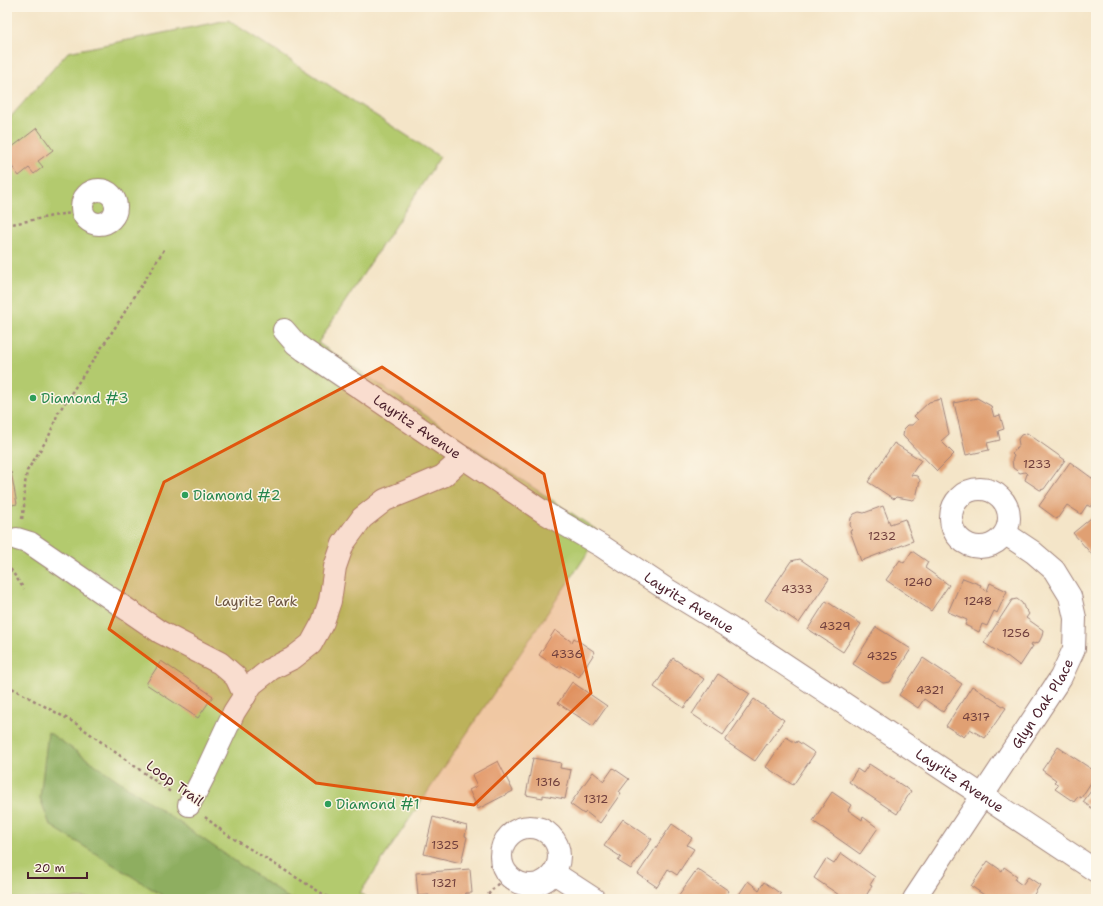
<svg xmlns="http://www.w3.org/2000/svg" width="1103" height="906" font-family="'Shantell Sans',sans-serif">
  <rect width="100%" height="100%" fill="#fcf5e5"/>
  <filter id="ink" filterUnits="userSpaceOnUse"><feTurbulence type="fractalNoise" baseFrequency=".025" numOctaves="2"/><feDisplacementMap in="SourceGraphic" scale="8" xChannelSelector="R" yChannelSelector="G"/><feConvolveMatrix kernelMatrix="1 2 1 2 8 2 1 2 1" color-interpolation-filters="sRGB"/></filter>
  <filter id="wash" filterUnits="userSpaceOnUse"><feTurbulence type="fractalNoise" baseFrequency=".012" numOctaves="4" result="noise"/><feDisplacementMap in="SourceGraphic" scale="16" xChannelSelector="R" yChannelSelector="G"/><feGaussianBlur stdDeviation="0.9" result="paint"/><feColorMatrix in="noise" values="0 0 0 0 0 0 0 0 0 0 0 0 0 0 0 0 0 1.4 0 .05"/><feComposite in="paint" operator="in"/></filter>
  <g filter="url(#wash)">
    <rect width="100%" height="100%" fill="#f4e5c8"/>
    <!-- green -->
    <path fill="#b3ca6e" stroke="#7e744c" d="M 228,20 L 440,157 L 318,343 L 601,533 L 360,893 L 368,899 L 7,899 L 7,121 L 68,52 Z"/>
    <!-- forest -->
    <path fill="#8eae61" stroke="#6c6646" d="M 48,732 L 290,899 L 167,899 L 160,894 L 50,825 L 40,798 Z"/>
    <g id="blocks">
      <!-- building -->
      <path fill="#e0a073" d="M 37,128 L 53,150 L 38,161 L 43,167 L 34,174 L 29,168 L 19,176 L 7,160 L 7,151 Z
        M 977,398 L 991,406 L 994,417 L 1000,415 L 1004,429 L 998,431 L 1000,440 L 987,443 L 989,450 L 966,455 L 954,403 Z
        M 941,399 L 949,434 L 941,441 L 954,454 L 937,471 L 903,436 L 904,429 L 908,425 L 912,425 L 918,420 L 914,416 L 929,402 Z
        M 1027,433 L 1065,460 L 1044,489 L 1040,490 L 1025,480 L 1027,474 L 1025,472 L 1020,473 L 1013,468 L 1012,460 L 1014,456 L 1012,454 L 1019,445 L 1018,439 L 1021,435 Z
        M 894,443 L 921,460 L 911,475 L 917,476 L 920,480 L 916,498 L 913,500 L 896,497 L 894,499 L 868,482 Z
        M 1070,462 L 1096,481 L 1096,499 L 1091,507 L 1087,505 L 1081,514 L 1067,505 L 1057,519 L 1039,506 Z
        M 11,472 L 17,504 L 7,506 L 7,473 Z
        M 883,506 L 890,524 L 905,519 L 913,541 L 861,561 L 850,531 L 852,530 L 850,525 L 851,518 L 854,514 L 859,512 L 864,513 Z
        M 1096,514 L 1096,556 L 1094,557 L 1073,533 Z
        M 912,551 L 928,562 L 925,568 L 949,585 L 931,611 L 886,580 L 900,560 L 904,563 Z
        M 800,559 L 829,579 L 799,623 L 765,600 L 791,561 Z
        M 963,578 L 981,585 L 980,587 L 987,591 L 990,583 L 1007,591 L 997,613 L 994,611 L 987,626 L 982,624 L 979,632 L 965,625 L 967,620 L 948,612 Z
        M 1017,599 L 1022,603 L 1024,607 L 1024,608 L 1027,611 L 1029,614 L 1026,618 L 1043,630 L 1042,636 L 1039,642 L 1034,644 L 1032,643 L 1031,645 L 1033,646 L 1020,666 L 1007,656 L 1006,657 L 984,643 L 1012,600 Z
        M 826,601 L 861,624 L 843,652 L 808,629 Z
        M 876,627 L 911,649 L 890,682 L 883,683 L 853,664 Z
        M 555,630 L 572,642 L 574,638 L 595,652 L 579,677 L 560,665 L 558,668 L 539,655 Z
        M 673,658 L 704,679 L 684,708 L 654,687 Z
        M 923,658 L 962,684 L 943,712 L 924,699 L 918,708 L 899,695 Z
        M 161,661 L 213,696 L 198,718 L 146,684 Z
        M 718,674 L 750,694 L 723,735 L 692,714 Z
        M 572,682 L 607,706 L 593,726 L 558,703 Z
        M 972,686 L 1006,708 L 985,738 L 970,729 L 964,737 L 946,726 Z
        M 754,699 L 784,720 L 755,761 L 725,741 Z
        M 786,737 L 796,743 L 797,741 L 815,753 L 793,785 L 766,767 Z
        M 1058,747 L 1096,772 L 1096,775 L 1081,798 L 1078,796 L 1074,802 L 1055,789 L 1059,785 L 1054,782 L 1056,780 L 1042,770 Z
        M 533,758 L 561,763 L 560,768 L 571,770 L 565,799 L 543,795 L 543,798 L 526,795 Z
        M 498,761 L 513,791 L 478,809 L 469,790 L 477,786 L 472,775 Z
        M 869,764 L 911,791 L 897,814 L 849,782 L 857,769 L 863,773 Z
        M 613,768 L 629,779 L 619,792 L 621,793 L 600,823 L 586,812 L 584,814 L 570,804 L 593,772 L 604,781 Z
        M 1096,784 L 1096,811 L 1083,802 Z
        M 832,792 L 851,805 L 848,810 L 862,820 L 863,817 L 878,828 L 860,854 L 813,821 Z
        M 433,817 L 467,826 L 465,836 L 467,837 L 461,863 L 424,854 Z
        M 623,819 L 652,839 L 631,869 L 618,861 L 621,857 L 604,846 Z
        M 672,824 L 692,838 L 687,845 L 694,849 L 677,875 L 668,869 L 657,887 L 638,874 Z
        M 841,853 L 875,877 L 870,885 L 872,886 L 864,899 L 845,899 L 814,878 L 826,859 L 834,864 Z
        M 988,861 L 1002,871 L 1004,867 L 1017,876 L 1015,880 L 1022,885 L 1028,877 L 1040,885 L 1031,899 L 990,899 L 971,886 Z
        M 470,869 L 472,893 L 465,893 L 470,897 L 470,899 L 429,899 L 429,895 L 418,896 L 416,873 Z
        M 697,869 L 729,891 L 723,899 L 676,899 Z
        M 748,881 L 759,890 L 764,882 L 781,894 L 778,899 L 736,899 Z"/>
    </g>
  </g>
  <g filter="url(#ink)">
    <use href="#blocks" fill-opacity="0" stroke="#9f827a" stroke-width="1"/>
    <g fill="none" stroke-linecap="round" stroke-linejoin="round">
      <defs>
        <g id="minor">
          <circle cx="99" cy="207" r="17"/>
          <path id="s1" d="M 284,330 L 296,344 L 304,350 L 545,513 L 603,547 L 666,589 L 730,628 L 1096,871"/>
          <circle cx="980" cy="518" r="29"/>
          <path d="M 17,539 L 30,543 L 160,632 L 220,663 L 236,677 L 245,696"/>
          <path d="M 189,805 L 206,772 L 234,712 L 252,684 L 271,669 L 293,658 L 311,644 L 323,622 L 330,601 L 335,567 L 343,544 L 362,518 L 385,500 L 415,488 L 443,476 L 463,458"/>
          <circle cx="530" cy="856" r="29"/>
          <path d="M 554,873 L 594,899"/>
          <path id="s2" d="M 914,899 L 1061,677 L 1074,649 L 1075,618 L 1070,596 L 1054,570 L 1033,552 L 1006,534"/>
        </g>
      </defs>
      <!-- minor casing -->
      <use href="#minor" stroke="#9f827a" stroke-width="24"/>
      <!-- path -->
      <path stroke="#9f827a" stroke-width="2.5" stroke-dasharray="3 3" stroke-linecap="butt" d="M 7,225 L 63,214 L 83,212
        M 22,519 L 24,508 L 25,484 L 27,471 L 49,436 L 58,413 L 116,326 L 165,248
        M 7,564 L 24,589
        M 7,685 L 17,691 L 75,723 L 172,793
        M 205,817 L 226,834 L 331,899
        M 484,899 L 506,875"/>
      <!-- minor -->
      <use href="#minor" stroke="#fff" stroke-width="22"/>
    </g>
  </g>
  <!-- marked area -->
  <path fill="#e0560e" fill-opacity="0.2" stroke="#e0560e" stroke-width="3" stroke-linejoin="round" d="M 382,367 L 544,474 L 591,693 L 474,805 L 316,783 L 109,629 L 164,482 Z"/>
  <!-- markers -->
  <g fill="#2e9e5b" stroke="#fcf5e5" stroke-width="1.5">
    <circle cx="33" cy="398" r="4"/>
    <circle cx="185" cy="495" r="4"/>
    <circle cx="328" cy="804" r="4"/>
  </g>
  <g text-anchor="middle" stroke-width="3" stroke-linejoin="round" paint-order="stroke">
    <!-- number labels -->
    <g font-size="12" fill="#703f3d">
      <text x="1037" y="468">1233</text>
      <text x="882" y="540">1232</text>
      <text x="918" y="586">1240</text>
      <text x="797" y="593">4333</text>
      <text x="978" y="605">1248</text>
      <text x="835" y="630">4329</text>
      <text x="1016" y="637">1256</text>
      <text x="567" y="658">4336</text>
      <text x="882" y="660">4325</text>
      <text x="930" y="694">4321</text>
      <text x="976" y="721">4317</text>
      <text x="548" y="786">1316</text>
      <text x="596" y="803">1312</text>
      <text x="445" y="849">1325</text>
      <text x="444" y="887">1321</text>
    </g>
    <!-- leisure labels -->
    <g font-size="14" fill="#27864d" stroke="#fcf5e5" text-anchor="start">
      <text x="41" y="403">Diamond #3</text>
      <text x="193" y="500">Diamond #2</text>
      <text x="336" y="809">Diamond #1</text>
    </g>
    <!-- street labels -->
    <g font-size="14" fill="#4a1f2b" stroke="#fcf5e5">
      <text dy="5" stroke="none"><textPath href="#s1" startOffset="165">Layritz Avenue</textPath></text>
      <text dy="5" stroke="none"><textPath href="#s1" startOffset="489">Layritz Avenue</textPath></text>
      <text dy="5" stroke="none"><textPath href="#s2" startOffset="234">Glyn Oak Place</textPath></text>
      <text dy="5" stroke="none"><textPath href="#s1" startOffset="813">Layritz Avenue</textPath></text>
      <text transform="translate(175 783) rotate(36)" y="5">Loop Trail</text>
    </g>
    <!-- park labels -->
    <g font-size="14" fill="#6a523f" stroke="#fcf5e5">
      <text x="256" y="606">Layritz Park</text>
    </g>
  </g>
  <!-- margin -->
  <rect width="1103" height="906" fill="none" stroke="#fcf5e5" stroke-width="24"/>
  <!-- scale -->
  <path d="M28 872v6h59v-6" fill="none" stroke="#4a1f2b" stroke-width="2"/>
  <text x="34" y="872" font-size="12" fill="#4a1f2b" stroke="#fcf5e5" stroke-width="3" paint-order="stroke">20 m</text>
</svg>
